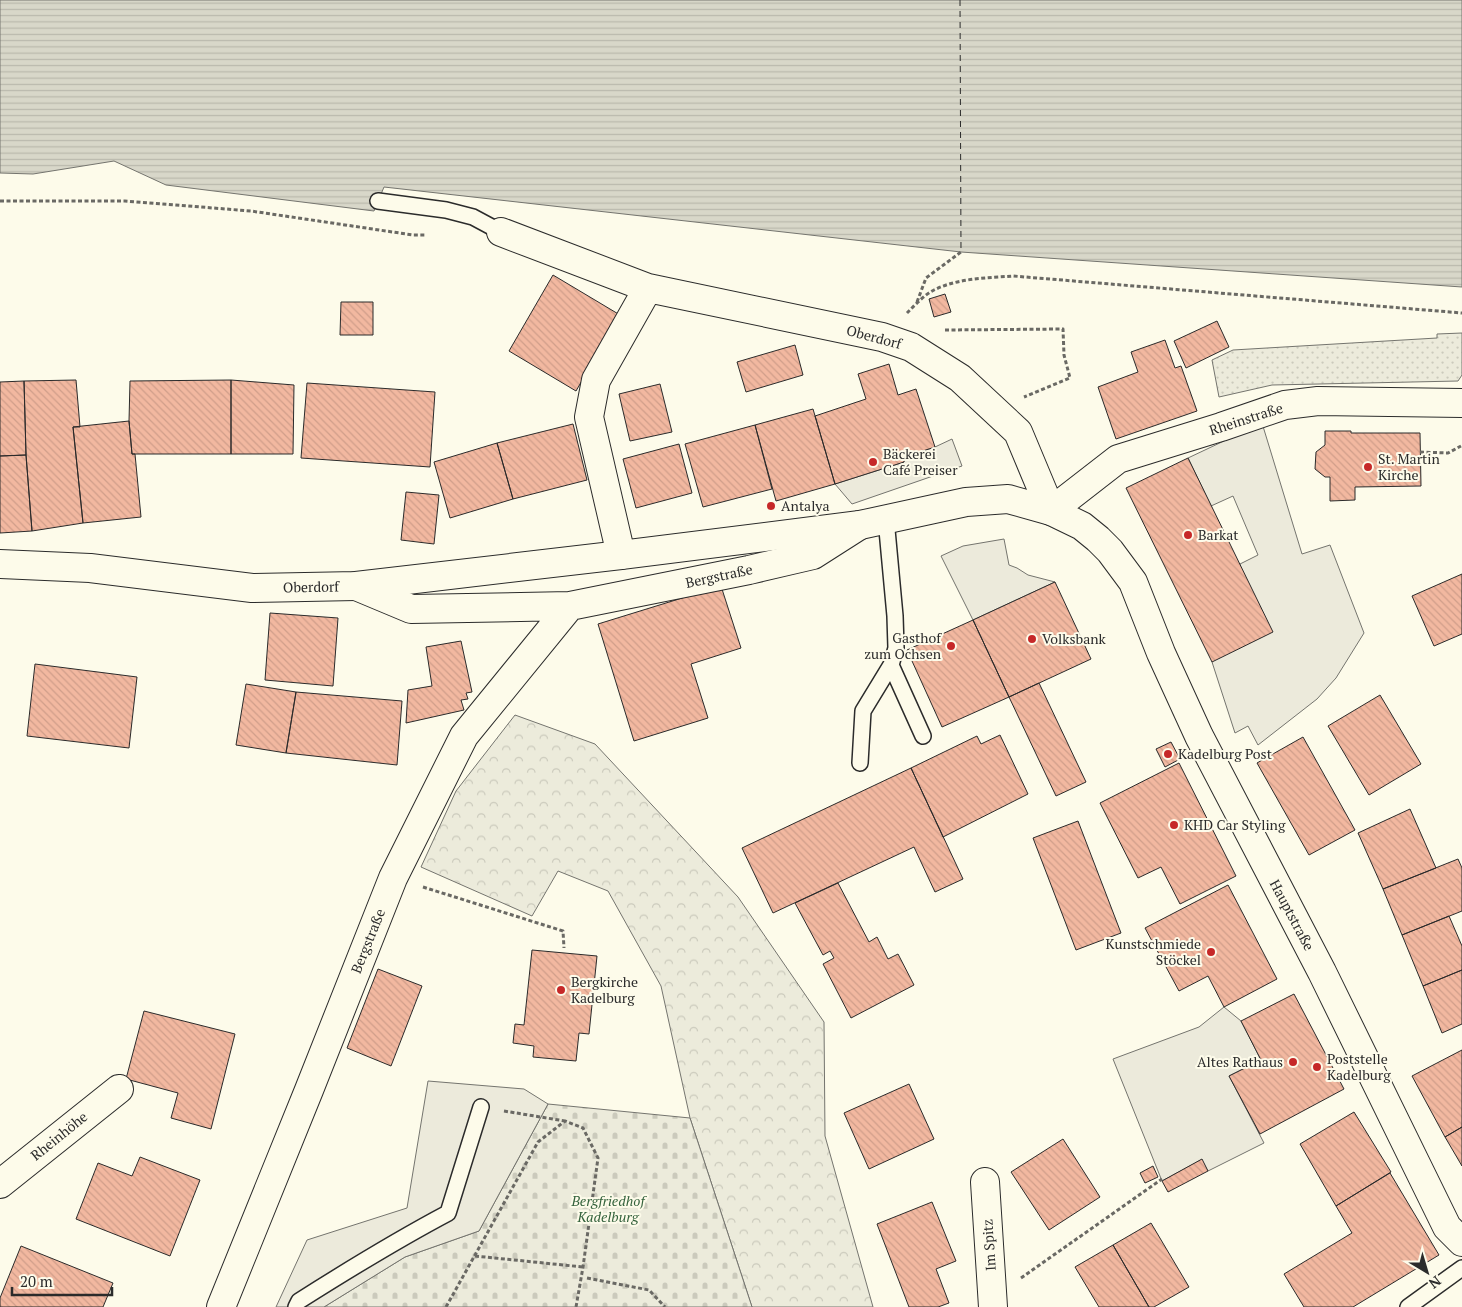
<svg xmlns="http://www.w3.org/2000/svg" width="1462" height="1307" font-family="'PT Serif',serif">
  <defs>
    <pattern id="forest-crowns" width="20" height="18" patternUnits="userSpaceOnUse" patternTransform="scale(1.25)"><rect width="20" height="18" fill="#ecebdb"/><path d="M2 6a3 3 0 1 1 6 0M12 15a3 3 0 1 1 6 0" fill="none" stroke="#cbcabc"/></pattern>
    <pattern id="cemetery-stones" width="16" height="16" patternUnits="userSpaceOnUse" patternTransform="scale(1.25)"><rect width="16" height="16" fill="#ecebdb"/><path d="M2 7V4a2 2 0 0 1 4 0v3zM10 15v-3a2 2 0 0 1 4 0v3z" fill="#cbcabc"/></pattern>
    <pattern id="park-dots" width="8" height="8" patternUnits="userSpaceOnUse" patternTransform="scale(1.25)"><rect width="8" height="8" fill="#ecebdb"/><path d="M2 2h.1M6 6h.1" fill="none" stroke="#cbcabc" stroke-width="1.8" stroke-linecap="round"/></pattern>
    <pattern id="water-rules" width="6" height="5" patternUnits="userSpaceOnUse" patternTransform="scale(1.25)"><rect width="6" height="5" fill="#d8d7c9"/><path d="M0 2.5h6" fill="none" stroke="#bab9ad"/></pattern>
    <pattern id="building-back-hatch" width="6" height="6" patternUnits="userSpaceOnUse" patternTransform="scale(1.25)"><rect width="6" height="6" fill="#f2b8a0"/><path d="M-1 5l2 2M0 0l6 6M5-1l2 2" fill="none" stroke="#d09e8a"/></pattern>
  </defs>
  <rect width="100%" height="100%" fill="#fdfbea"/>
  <!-- forest -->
  <path fill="url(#forest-crowns)" stroke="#74746e" d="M 515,715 L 595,744 L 738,897 L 824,1022 L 825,1136 L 873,1307 L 752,1307 L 690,1118 L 661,986 L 608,891 L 558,871 L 532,916 L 421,867 L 456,791 Z"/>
  <!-- cemetery -->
  <path fill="url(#cemetery-stones)" stroke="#74746e" d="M 548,1104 L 690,1118 L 752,1307 L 324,1307 L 405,1257 L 479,1231 Z"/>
  <!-- park -->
  <path fill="url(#park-dots)" stroke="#74746e" d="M 1462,333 L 1462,375 L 1458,381 L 1272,385 L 1219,397 L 1212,360 L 1233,350 L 1437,338 L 1437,334 Z"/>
  <!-- parking -->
  <path fill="#eceadb" stroke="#74746e" d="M 1262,423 L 1302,554 L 1330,545 L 1364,633 L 1336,678 L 1317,699 L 1258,745 L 1248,726 L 1235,733 L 1212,662 L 1240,564 L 1258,555 L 1233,496 L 1211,506 L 1188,458 Z
    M 952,439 L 962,466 L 852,504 L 835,484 L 904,462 L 904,457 L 935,447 Z
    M 1004,539 L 1009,565 L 1017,568 L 1028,575 L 1055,582 L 973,620 L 941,556 L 963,546 Z
    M 1224,1007 L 1241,1021 L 1261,1060 L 1229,1076 L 1264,1143 L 1208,1171 L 1201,1160 L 1162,1181 L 1113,1059 L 1199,1027 Z
    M 428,1081 L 524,1089 L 548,1104 L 479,1231 L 405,1257 L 324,1307 L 276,1307 L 307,1240 L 407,1208 Z"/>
  <!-- water -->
  <path fill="url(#water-rules)" stroke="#74746e" d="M 0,0 L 1462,0 L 1462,287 L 961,252 L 384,187 L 374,211 L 166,185 L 114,161 L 33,174 L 0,173 Z"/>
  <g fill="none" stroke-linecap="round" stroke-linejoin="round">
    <!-- ferry -->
    <path stroke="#2b2b2b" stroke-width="1" stroke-dasharray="6 5" stroke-linecap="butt" d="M 960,0 L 961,252"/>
  </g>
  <!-- building -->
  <path fill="url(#building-back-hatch)" stroke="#2b2b2b" d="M 553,275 L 620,315 L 576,391 L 509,351 Z
    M 945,294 L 951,312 L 934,317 L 929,299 Z
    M 341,302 L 373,302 L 373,335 L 340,335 Z
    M 1217,321 L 1229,347 L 1186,368 L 1174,341 Z
    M 1165,340 L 1175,368 L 1181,366 L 1197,411 L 1116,439 L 1098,387 L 1138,372 L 1131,352 Z
    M 795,345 L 803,375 L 746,392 L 737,362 Z
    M 889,364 L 898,395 L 916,389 L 935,447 L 904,457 L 904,462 L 835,484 L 815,416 L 866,399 L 858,374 Z
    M 76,380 L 80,427 L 73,427 L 83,523 L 32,531 L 26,455 L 24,381 Z
    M 231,380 L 231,454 L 132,454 L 129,421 L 130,381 Z
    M 231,380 L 294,385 L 293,454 L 231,454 Z
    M 24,381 L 26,455 L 0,456 L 0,382 Z
    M 307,383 L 435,392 L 430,467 L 301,458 Z
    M 660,384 L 672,432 L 630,441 L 619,394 Z
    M 813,409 L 835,484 L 776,501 L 755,425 Z
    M 129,421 L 132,454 L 135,454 L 141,517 L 83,523 L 73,427 Z
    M 573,424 L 587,480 L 513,499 L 497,443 Z
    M 755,425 L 772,489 L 703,507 L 685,444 Z
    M 1325,431 L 1351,431 L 1351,433 L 1420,433 L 1421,486 L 1355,487 L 1355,500 L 1330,501 L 1330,477 L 1325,477 L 1315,469 L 1316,452 L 1325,445 Z
    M 497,443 L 513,499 L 450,518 L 434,462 Z
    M 679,444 L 692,493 L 636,508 L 623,459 Z
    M 26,455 L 32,531 L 0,533 L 0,456 Z
    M 1188,458 L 1273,632 L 1212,662 L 1126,488 Z
    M 406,492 L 439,495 L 434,544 L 401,540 Z
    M 1462,574 L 1462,634 L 1434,646 L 1412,596 Z
    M 1055,582 L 1091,659 L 1009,697 L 973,620 Z
    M 721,586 L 741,648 L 691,664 L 708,718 L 634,741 L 598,624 Z
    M 270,613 L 338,618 L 333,686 L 265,680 Z
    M 973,620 L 1009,697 L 942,727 L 907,650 Z
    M 461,641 L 472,692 L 466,693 L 468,699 L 461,700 L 464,710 L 406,723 L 408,690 L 432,686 L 426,647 Z
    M 35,664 L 137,677 L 129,748 L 27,736 Z
    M 1039,683 L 1086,782 L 1056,796 L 1009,697 Z
    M 246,684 L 296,692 L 286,753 L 236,745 Z
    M 296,692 L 402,701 L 397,765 L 286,753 Z
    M 1380,695 L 1421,764 L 1369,795 L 1328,726 Z
    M 1000,735 L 1028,794 L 943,837 L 911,768 L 977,736 L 981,744 Z
    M 1303,737 L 1355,830 L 1309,855 L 1257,763 Z
    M 1171,742 L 1180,759 L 1165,767 L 1156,749 Z
    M 1179,763 L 1236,876 L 1180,904 L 1161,867 L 1138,878 L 1100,803 Z
    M 911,768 L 963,879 L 935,892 L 914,847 L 773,913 L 742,848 Z
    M 1410,809 L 1436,868 L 1383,889 L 1358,833 Z
    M 1078,821 L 1121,933 L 1076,950 L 1033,838 Z
    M 1458,859 L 1462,868 L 1462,911 L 1402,935 L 1383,889 Z
    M 838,883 L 869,942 L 877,937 L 888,959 L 898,954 L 914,985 L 851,1018 L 823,964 L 834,958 L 830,951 L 823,955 L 795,903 Z
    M 1228,885 L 1277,979 L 1224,1007 L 1208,976 L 1179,991 L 1145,928 Z
    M 1449,916 L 1462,946 L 1462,970 L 1423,986 L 1402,935 Z
    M 532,950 L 597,956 L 589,1034 L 579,1033 L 576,1061 L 533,1057 L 534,1046 L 513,1043 L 515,1024 L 524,1025 Z
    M 378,969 L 422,986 L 391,1066 L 347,1048 Z
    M 1462,970 L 1462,1024 L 1442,1033 L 1423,986 Z
    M 1294,994 L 1344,1089 L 1260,1134 L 1229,1076 L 1261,1060 L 1241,1021 Z
    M 144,1011 L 235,1034 L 211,1129 L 171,1118 L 178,1093 L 126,1079 Z
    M 1462,1050 L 1462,1127 L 1445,1137 L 1412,1076 Z
    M 909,1084 L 934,1139 L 869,1169 L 844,1113 Z
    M 1354,1112 L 1391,1172 L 1336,1206 L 1300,1144 Z
    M 1462,1127 L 1462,1166 L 1445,1137 Z
    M 1063,1139 L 1100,1197 L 1049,1230 L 1011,1172 Z
    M 140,1157 L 200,1180 L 170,1256 L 76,1219 L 98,1163 L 132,1176 Z
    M 1202,1159 L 1208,1171 L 1168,1192 L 1162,1181 Z
    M 1153,1166 L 1158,1177 L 1145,1183 L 1140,1173 Z
    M 1390,1173 L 1439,1255 L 1353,1307 L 1304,1307 L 1284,1274 L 1352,1233 L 1336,1206 Z
    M 932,1202 L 956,1261 L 936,1269 L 949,1303 L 938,1307 L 909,1307 L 877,1224 Z
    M 1151,1223 L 1189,1287 L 1154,1307 L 1149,1307 L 1113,1245 Z
    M 1113,1245 L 1149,1307 L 1099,1307 L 1075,1267 Z
    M 21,1246 L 113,1283 L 103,1307 L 0,1307 L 0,1298 Z"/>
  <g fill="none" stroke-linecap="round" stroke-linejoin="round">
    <defs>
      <path id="lane" d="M 378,201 L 446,210 L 473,217 L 501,232
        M 891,665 L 923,736
        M 860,763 L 863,711 L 891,665 L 896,648 L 895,616 L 886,519
        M 296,1307 L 299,1301 C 348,1270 397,1240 448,1213 L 481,1107
        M 1408,1307 L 1462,1268"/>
      <path id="street" d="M 501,232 L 648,288 L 882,337 L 911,347 L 960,378 L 1018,432 L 1051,511 L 1118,459 L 1221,427 L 1285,405 L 1318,401 L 1462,403
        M 621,555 L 589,417 L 596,380 L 648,288
        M 356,586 L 411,609 L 570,606 L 749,570 L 813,555 L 860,525
        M 985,1182 L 993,1307
        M 0,1184 L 119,1089
        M 221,1307 L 309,1090 L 393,878 L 464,736 L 570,606"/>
      <path id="secondary" d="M 0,564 L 90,568 L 252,588 L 356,586 L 621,555 L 860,525 L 966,502 L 1008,499 L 1051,511 L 1082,526 L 1098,539 L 1110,551 L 1133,582 L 1161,653 L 1199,736 L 1322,972 L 1447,1227 L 1462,1242"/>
    </defs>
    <!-- lane casing -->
    <use href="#lane" stroke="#2b2b2b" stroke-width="18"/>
    <!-- street casing -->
    <use href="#street" stroke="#2b2b2b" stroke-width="30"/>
    <!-- secondary casing -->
    <use href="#secondary" stroke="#2b2b2b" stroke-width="30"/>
    <!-- path -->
    <path stroke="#6a6964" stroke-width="3" stroke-dasharray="4 2.5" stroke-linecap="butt" d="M 0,201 L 125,201 L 251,211 L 413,235 L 426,235
      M 917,302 L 926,278 L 961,252
      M 907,313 C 915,305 924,295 934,290 C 958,278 987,278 1013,276 L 1462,313
      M 945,330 L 1063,329 L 1064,355 L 1070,378 L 1024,397
      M 1420,452 L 1448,453 L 1461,446
      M 423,887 L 563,931 L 564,948
      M 504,1111 L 565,1121
      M 475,1256 L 583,1267
      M 587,1278 L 649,1290 L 665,1307
      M 1021,1278 L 1162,1179
      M 446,1307 L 538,1142 L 565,1121 L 583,1128 L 598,1158 L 583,1267 L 576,1307"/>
    <!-- lane -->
    <use href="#lane" stroke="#fdfbea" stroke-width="15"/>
    <!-- street -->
    <use href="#street" stroke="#fdfbea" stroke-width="28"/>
    <!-- secondary -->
    <use href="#secondary" stroke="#fdfbea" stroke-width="28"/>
  </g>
  <!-- markers -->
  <g fill="#c62828" stroke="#fdfbea" stroke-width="2">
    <circle cx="873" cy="462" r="5"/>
    <circle cx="1368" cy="467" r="5"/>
    <circle cx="771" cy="506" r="5"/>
    <circle cx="1188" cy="535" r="5"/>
    <circle cx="1032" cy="639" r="5"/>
    <circle cx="951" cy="646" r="5"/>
    <circle cx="1168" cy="754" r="5"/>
    <circle cx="1174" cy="825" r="5"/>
    <circle cx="1211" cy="952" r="5"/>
    <circle cx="561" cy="990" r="5"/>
    <circle cx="1293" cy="1062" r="5"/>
    <circle cx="1317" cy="1067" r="5"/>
  </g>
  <g text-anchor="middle" stroke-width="4" stroke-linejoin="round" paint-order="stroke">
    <!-- street labels -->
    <g font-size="14" fill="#2b2b2b" stroke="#fdfbea">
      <text transform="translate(874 337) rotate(15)" y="5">Oberdorf</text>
      <text transform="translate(1246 419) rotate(-18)" y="5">Rheinstraße</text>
      <text transform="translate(719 576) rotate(-12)" y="5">Bergstraße</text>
      <text transform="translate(311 587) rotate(-1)" y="5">Oberdorf</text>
      <text transform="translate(1292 915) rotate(62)" y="5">Hauptstraße</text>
      <text transform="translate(368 941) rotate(-68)" y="5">Bergstraße</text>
      <text transform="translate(59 1136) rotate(-39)" y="5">Rheinhöhe</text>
      <text transform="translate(989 1245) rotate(-94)" y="5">Im Spitz</text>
    </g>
    <!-- poi labels -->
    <g font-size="14" fill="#2b2b2b" stroke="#fdfbea" text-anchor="start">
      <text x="883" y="459">Bäckerei<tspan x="883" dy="16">Café Preiser</tspan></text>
      <text x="1378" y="464">St. Martin<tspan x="1378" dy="16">Kirche</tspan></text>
      <text x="781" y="511">Antalya</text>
      <text x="1198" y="540">Barkat</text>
      <text x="941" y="643" text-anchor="end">Gasthof<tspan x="941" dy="16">zum Ochsen</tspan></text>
      <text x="1042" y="644">Volksbank</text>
      <text x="1178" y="759">Kadelburg Post</text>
      <text x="1184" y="830">KHD Car Styling</text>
      <text x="1201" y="949" text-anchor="end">Kunstschmiede<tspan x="1201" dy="16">Stöckel</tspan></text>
      <text x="571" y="987">Bergkirche<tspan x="571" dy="16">Kadelburg</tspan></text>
      <text x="1327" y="1064">Poststelle<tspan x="1327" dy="16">Kadelburg</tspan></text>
      <text x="1283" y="1067" text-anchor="end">Altes Rathaus</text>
    </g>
    <!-- park labels -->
    <g font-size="14" font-style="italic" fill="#34623c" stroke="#fdfbea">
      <text x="608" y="1206">Bergfriedhof<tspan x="608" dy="16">Kadelburg</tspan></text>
    </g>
  </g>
  <!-- north arrow -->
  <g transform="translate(1427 1272) rotate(142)" stroke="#fdfbea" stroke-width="4" paint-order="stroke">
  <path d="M0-4L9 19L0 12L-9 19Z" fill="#2b2b2b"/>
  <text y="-8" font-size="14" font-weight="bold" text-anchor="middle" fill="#2b2b2b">N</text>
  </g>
  <!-- scale -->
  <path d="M12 1287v8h100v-8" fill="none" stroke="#2b2b2b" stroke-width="2.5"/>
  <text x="20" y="1287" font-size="15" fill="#2b2b2b" stroke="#fdfbea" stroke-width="4" paint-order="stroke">20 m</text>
</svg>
